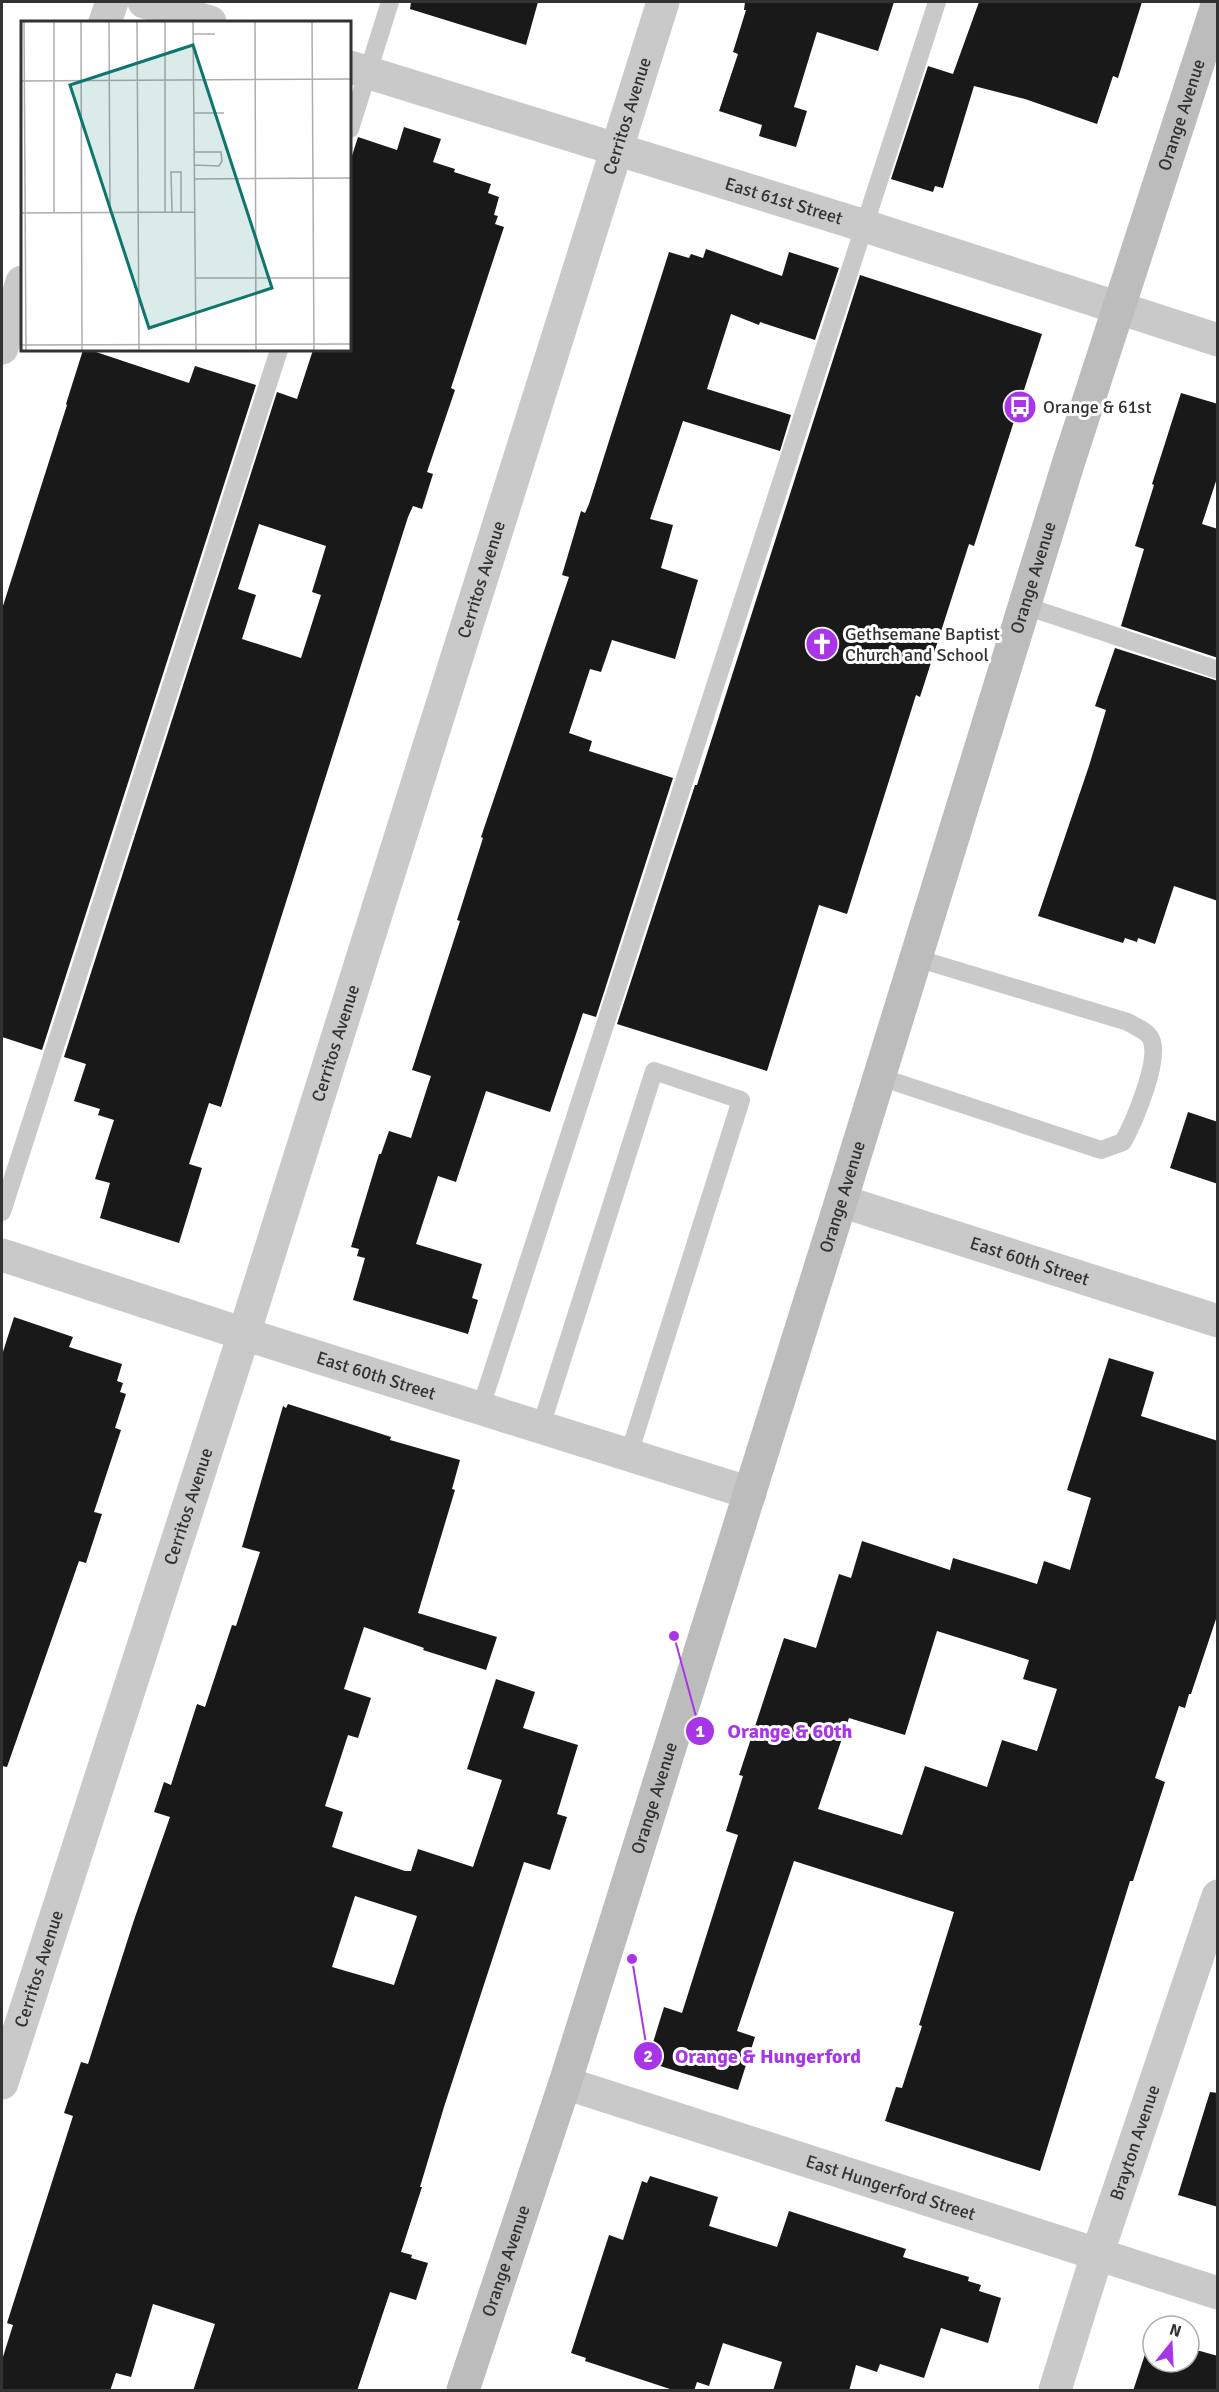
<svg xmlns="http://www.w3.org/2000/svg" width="1219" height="2392" font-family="Signika,sans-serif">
  <rect width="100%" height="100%" fill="#fff"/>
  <!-- building -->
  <path fill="#191919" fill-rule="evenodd" d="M 411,2 L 538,2 L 526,45 L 410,9 Z
    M 745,2 L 894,2 L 878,51 L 817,32 L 794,107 L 807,111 L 796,147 L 759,136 L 762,125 L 719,111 L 738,54 L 733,52 L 746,10 L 744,10 Z
    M 979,2 L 1142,2 L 1118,78 L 1113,76 L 1097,124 L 1025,99 L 974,86 L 943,188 L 935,186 L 933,192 L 891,179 L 928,66 L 953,74 Z
    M 404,127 L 441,139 L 433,162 L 455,169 L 454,172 L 491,184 L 488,193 L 499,197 L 494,215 L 498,216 L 495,224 L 504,227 L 451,388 L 455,390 L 427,472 L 433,474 L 422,509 L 413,506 L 408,517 L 221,1107 L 209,1103 L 189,1164 L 202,1168 L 179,1243 L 100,1218 L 110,1183 L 95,1179 L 114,1120 L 98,1115 L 100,1109 L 74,1101 L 86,1064 L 64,1057 L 277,392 L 297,399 L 313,350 L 350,350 L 350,162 L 358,137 L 397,150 ZM 259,524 L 326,546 L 312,592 L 321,595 L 301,658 L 242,639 L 256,595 L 238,589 Z
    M 706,249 L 782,276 L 789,252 L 839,268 L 815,340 L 760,322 L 759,325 L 731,314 L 707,389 L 791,415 L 780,451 L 683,421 L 650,519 L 673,525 L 661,568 L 698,580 L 675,659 L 612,640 L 601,672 L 590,669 L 569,733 L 592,741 L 589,751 L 673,778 L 596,1017 L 583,1013 L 550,1112 L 486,1091 L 456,1182 L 438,1176 L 416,1244 L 482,1264 L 472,1298 L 478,1300 L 468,1334 L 353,1300 L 365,1258 L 357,1256 L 359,1249 L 351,1247 L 379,1154 L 381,1154 L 389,1131 L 411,1138 L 431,1076 L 412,1070 L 460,921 L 457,920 L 483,838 L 481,837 L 569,577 L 562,575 L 581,511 L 585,513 L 589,504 L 669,252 L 689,258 L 691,254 L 703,258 Z
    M 860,275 L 1042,334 L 974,546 L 969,544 L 920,697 L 916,695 L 847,914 L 819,905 L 767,1071 L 617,1024 L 695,785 L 697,785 Z
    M 83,350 L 90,350 L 189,383 L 195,366 L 256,385 L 42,1050 L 2,1037 L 2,609 L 67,405 L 66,404 Z
    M 1181,393 L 1218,404 L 1218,475 L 1202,524 L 1218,529 L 1218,658 L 1121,626 L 1144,549 L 1135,546 L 1154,485 L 1152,484 Z
    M 1115,648 L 1218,681 L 1218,901 L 1174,886 L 1155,944 L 1138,938 L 1137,942 L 1125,938 L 1123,943 L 1038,916 L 1089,766 L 1106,710 L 1095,706 Z
    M 1188,1112 L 1218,1122 L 1218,1184 L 1170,1168 Z
    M 14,1317 L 73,1337 L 69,1347 L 122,1364 L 117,1381 L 123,1383 L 120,1392 L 126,1394 L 115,1428 L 121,1430 L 94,1512 L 102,1514 L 86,1563 L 79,1561 L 7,1767 L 2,1766 L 2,1355 Z
    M 1109,1358 L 1154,1372 L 1141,1416 L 1218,1441 L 1218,1613 L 1191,1694 L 1189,1694 L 1185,1708 L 1179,1706 L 1155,1778 L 1165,1782 L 1133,1881 L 1130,1881 L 1040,2171 L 885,2121 L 896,2087 L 902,2088 L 922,2026 L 919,2025 L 954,1912 L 794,1861 L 737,2031 L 755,2037 L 738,2090 L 647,2062 L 664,2007 L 682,2013 L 738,1835 L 726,1831 L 743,1776 L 739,1775 L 784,1638 L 816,1648 L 839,1574 L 851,1578 L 862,1541 L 950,1570 L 953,1558 L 1037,1584 L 1044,1561 L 1070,1570 L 1091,1498 L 1067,1490 ZM 937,1631 L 1029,1660 L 1023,1679 L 1057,1689 L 1037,1751 L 1002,1740 L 987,1787 L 925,1766 L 902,1835 L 818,1809 L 849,1718 L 905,1735 Z
    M 288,1404 L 391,1437 L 390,1440 L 460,1460 L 452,1489 L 455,1490 L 418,1613 L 497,1637 L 486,1670 L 423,1650 L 424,1648 L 364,1627 L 344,1689 L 371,1698 L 358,1738 L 348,1735 L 325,1806 L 343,1812 L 332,1847 L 405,1871 L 411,1871 L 418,1849 L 473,1867 L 502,1780 L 467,1769 L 496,1679 L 535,1692 L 523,1728 L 578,1745 L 557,1814 L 567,1817 L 550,1870 L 524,1862 L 444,2107 L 420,2187 L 422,2187 L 401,2252 L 412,2255 L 411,2258 L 428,2263 L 416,2300 L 390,2292 L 357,2391 L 193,2391 L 215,2324 L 153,2304 L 131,2377 L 116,2373 L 110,2391 L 2,2391 L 2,2360 L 13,2325 L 7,2323 L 73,2116 L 64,2113 L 81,2062 L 88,2064 L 134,1920 L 170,1817 L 154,1812 L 164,1782 L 171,1785 L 197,1704 L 205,1707 L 232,1625 L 236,1626 L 260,1552 L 242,1547 L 283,1406 L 286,1408 ZM 355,1896 L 417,1916 L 394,1985 L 332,1967 Z
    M 1210,2092 L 1218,2093 L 1218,2207 L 1178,2195 Z
    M 650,2176 L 718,2197 L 709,2226 L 777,2247 L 789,2211 L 906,2249 L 903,2257 L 969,2277 L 968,2281 L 981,2285 L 979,2291 L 1001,2298 L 988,2343 L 941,2328 L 924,2378 L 880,2364 L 877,2372 L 856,2365 L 849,2391 L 773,2391 L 782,2362 L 723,2343 L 709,2386 L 697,2382 L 694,2391 L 676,2391 L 585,2361 L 586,2358 L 571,2353 L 609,2235 L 623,2240 L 642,2181 L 647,2183 Z
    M 1151,2336 L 1153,2336 L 1153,2362 L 1189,2362 L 1189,2348 L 1218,2356 L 1218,2391 L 1133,2391 Z"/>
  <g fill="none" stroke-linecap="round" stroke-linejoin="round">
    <!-- lane -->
    <path stroke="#c9c9c9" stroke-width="18" d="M 350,129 L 390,2
      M 1025,606 L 1218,670
      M 880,1077 L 1101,1150 L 1123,1142 C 1134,1122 1161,1059 1151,1039 C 1148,1031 1135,1027 1128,1022 L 916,958
      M 2,1212 L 279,350
      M 481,1407 L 937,2
      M 541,1426 L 654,1071 L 741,1100 L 629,1454"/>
    <!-- street -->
    <g stroke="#c9c9c9" stroke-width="33">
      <path d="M 144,2 L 210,22"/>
      <path d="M 105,22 L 112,2"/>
      <path id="s1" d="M 350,67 L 865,226 L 1218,340"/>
      <path d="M 2,348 L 22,282"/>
      <path id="s2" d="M 841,1201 L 1218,1321"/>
      <path id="s3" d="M 2,1255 L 244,1334 L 750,1493"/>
      <path id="s4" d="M 2,2083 L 244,1334 L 663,2"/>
      <path id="s5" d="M 565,2083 L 1218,2293"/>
      <path id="s6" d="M 1055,2390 L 1097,2255 L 1218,1896"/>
    </g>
    <!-- secondary -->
    <path stroke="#bcbcbc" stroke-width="33" id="s7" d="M 463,2390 L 565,2083 L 841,1201 L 1069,461 L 1218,2"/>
  </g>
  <!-- icons -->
  <defs>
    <symbol id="bus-disc" viewBox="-11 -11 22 22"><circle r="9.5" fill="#a835e8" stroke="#fff"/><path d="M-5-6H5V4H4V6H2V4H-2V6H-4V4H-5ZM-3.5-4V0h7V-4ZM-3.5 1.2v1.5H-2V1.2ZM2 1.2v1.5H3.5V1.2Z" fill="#fff"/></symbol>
    <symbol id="church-disc" viewBox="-11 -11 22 22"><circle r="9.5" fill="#a835e8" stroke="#fff"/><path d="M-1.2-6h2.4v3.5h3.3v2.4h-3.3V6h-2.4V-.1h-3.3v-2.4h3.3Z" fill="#fff"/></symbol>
  </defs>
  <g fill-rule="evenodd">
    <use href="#bus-disc" x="1001" y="388" width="38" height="38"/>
    <use href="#church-disc" x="803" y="625" width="38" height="38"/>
  </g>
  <g text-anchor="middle" stroke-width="6" stroke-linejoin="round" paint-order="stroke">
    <!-- street labels -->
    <g font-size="18" fill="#323232" stroke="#fff">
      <text dy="6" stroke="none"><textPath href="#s7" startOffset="2386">Orange Avenue</textPath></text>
      <text dy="6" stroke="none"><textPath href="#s4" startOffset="2064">Cerritos Avenue</textPath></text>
      <text dy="6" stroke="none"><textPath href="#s1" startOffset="454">East 61st Street</textPath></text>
      <text dy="6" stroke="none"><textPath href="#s7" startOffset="1900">Orange Avenue</textPath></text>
      <text dy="6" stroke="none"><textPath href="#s4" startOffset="1578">Cerritos Avenue</textPath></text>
      <text dy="6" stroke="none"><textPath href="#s4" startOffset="1092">Cerritos Avenue</textPath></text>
      <text dy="6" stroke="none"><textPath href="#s7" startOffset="1252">Orange Avenue</textPath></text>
      <text dy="6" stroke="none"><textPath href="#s2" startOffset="198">East 60th Street</textPath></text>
      <text dy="6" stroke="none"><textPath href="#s3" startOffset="393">East 60th Street</textPath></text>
      <text dy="6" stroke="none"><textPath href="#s4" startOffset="606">Cerritos Avenue</textPath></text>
      <text dy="6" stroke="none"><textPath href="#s7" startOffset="622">Orange Avenue</textPath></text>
      <text dy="6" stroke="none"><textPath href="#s4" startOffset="120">Cerritos Avenue</textPath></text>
      <text dy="6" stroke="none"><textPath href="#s6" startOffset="260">Brayton Avenue</textPath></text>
      <text dy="6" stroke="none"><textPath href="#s5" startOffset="342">East Hungerford Street</textPath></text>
      <text dy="6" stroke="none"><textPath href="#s7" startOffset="136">Orange Avenue</textPath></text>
    </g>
    <!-- poi labels -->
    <g font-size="18" fill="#323232" stroke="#fff" text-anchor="start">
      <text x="1043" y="413">Orange &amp; 61st</text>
      <text x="845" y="640">Gethsemane Baptist<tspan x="845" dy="21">Church and School</tspan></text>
    </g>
  </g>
  <!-- overview -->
  <g transform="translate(21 21)">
    <rect width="330" height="330" fill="#fff"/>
    <path fill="none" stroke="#adadad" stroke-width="1.5" d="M 3,1 L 5,329M 33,1 L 33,192M 60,1 L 61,329M 88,1 L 89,191M 116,1 L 118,329M 144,1 L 144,191M 172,1 L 175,329M 234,1 L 235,329M 291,1 L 293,329M 172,13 L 194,13M 0,60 L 330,58M 173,92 L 203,92M 173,131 L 200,131 L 201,140 L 198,145 L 174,144M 174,158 L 330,157M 151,191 L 150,151 L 160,151 L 160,191M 0,192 L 174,191M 175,257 L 330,257M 0,324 L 330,323"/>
    <path fill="#0f766e" fill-opacity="0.15" stroke="#0f766e" stroke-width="3" d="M 172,24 L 251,267 L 128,307 L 49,64 Z"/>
    <rect width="330" height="330" fill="none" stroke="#323232" stroke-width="3"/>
  </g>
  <!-- callouts -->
  <path fill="none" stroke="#a835e8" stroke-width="2" d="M674 1636L700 1731M632 1959L648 2056"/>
  <g fill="#a835e8" stroke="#fff" stroke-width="2">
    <circle cx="674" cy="1636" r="6"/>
    <circle cx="632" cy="1959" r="6"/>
    <circle cx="700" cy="1731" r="15"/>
    <circle cx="648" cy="2056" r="15"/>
  </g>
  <g font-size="18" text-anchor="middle" font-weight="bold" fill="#fff">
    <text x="700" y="1737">1</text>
    <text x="648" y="2062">2</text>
  </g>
  <g font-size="20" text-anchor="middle" font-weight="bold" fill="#a835e8" stroke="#fff" stroke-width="6" stroke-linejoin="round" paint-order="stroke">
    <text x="790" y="1738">Orange &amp; 60th</text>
    <text x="768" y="2063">Orange &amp; Hungerford</text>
  </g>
  <!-- border -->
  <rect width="1219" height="2392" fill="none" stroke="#323232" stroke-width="6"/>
  <!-- north arrow -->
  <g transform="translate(1171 2344) rotate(18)"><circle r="28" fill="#ffffff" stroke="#adadad" stroke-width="1.5"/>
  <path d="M0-4.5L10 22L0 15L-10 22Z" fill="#a835e8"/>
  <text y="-9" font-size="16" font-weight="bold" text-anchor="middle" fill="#323232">N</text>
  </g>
</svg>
